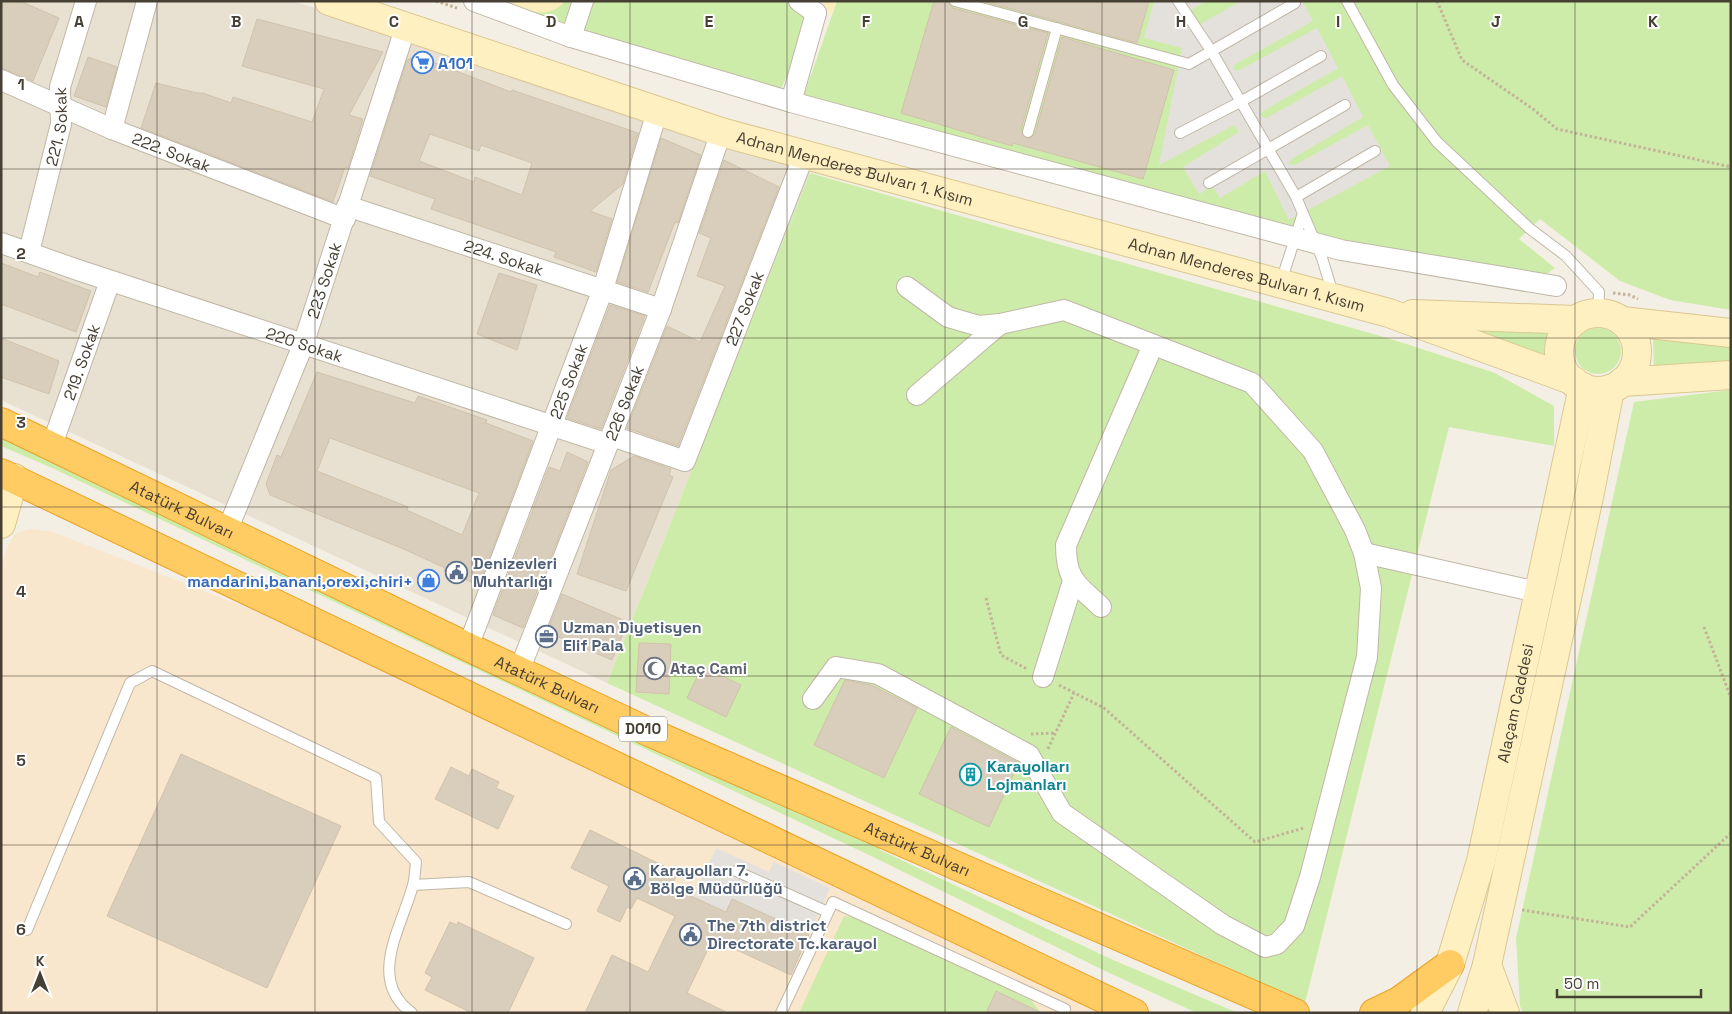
<svg xmlns="http://www.w3.org/2000/svg" width="1732" height="1014" font-family="'Space Grotesk',sans-serif">
  <rect width="100%" height="100%" fill="#f4efe4"/>
  <!-- residential -->
  <path fill="#e8e1d1" d="M 1,1 L 292,1 L 414,37 L 810,173 L 607,683 L 1,400 Z"/>
  <!-- commercial -->
  <path fill="#f8e6cd" d="M 29,529 L 53,532 L 250,609 L 779,853 L 1105,1013 L 1,1013 L 1,569 L 8,545 L 16,533 Z"/>
  <!-- green -->
  <path fill="#ceeca9" d="M 491,1 L 786,1 L 812,13 L 780,92 L 609,43 Z
    M 837,1 L 1731,1 L 1731,310 L 1670,300 L 1620,281 L 1540,219 L 1519,239 L 1555,268 L 1542,277 L 1304,232 L 804,95 Z
    M 810,173 L 1394,340 L 1495,373 L 1554,406 L 1554,446 L 1449,427 L 1305,1003 L 607,683 Z
    M 1440,324 L 1550,331 L 1544,349 L 1545,368 Z
    M1575 351a23 23 0 1 1 46 0a23 23 0 1 1-46 0Z
    M 1653,334 L 1731,343 L 1731,363 L 1654,370 Z
    M 1731,390 L 1731,1013 L 1523,1013 L 1520,1006 L 1516,938 L 1634,402 Z
    M 1,436 L 878,846 L 880,850 L 1111,959 L 1238,1013 L 1197,1013 L 1105,971 L 871,856 L 52,468 L 1,446 Z
    M 844,916 L 861,919 L 1031,1000 L 1041,1013 L 799,1013 Z"/>
  <!-- sand -->
  <path fill="#fceebc" d="M 505,1 L 565,1 C 548,22 525,9 505,1 Z
    M 820,1 L 837,1 L 831,16 L 824,3 Z"/>
  <!-- parking -->
  <path fill="#e4e1dd" d="M 1154,1 L 1207,1 L 1190,10 L 1199,25 L 1241,1 L 1302,1 L 1313,21 L 1234,65 L 1233,69 L 1238,71 L 1317,28 L 1338,68 L 1263,111 L 1260,114 L 1262,117 L 1267,118 L 1342,76 L 1363,117 L 1293,158 L 1288,164 L 1295,165 L 1368,125 L 1390,166 L 1289,220 L 1265,171 L 1220,198 L 1213,186 L 1199,194 L 1183,167 L 1239,132 L 1234,125 L 1159,165 L 1182,48 L 1144,38 Z
    M 716,848 L 769,872 L 774,862 L 830,888 L 809,934 L 732,899 L 726,912 L 693,897 Z"/>
  <!-- building -->
  <path fill="#d9cdbb" stroke="#d1c2ab" fill-rule="evenodd" d="M 1,1 L 20,1 L 59,18 L 33,81 L 1,68 Z
    M 934,1 L 948,1 L 953,8 L 1048,33 L 1021,130 L 1026,138 L 1030,138 L 1035,134 L 1062,37 L 1174,70 L 1143,179 L 1013,143 L 1012,146 L 901,113 Z
    M 982,1 L 1149,1 L 1137,43 Z
    M 257,19 L 383,52 L 349,115 L 363,119 L 348,168 L 345,167 L 333,202 L 141,128 L 156,83 L 197,93 L 203,93 L 231,103 L 233,97 L 312,122 L 324,89 L 242,66 Z
    M 417,56 L 511,92 L 512,90 L 638,133 L 623,184 L 590,211 L 612,219 L 596,272 L 554,257 L 556,252 L 431,209 L 435,199 L 370,176 L 407,60 ZM 430,134 L 479,151 L 481,145 L 532,163 L 522,195 L 475,177 L 474,182 L 419,161 Z
    M 88,57 L 117,67 L 106,107 L 74,96 Z
    M 661,138 L 701,155 L 678,223 L 675,222 L 648,292 L 617,282 Z
    M 724,160 L 779,187 L 678,446 L 627,428 L 667,326 L 700,342 L 725,286 L 697,276 L 711,238 L 699,233 Z
    M 1,263 L 38,277 L 40,272 L 91,291 L 76,332 L 1,304 Z
    M 499,273 L 537,285 L 517,350 L 477,334 Z
    M 610,305 L 645,316 L 601,429 L 567,418 Z
    M 1,338 L 59,361 L 49,394 L 1,377 Z
    M 317,372 L 415,403 L 418,396 L 487,420 L 486,423 L 533,441 L 479,585 L 444,571 L 445,568 L 406,550 L 270,495 L 266,484 L 277,455 L 281,457 ZM 330,438 L 479,493 L 462,535 L 407,510 L 408,507 L 317,471 Z
    M 567,452 L 588,462 L 548,565 L 542,563 L 535,582 L 540,584 L 523,628 L 493,615 L 549,467 L 560,471 Z
    M 634,456 L 671,469 L 669,475 L 673,477 L 626,591 L 577,574 L 611,470 Z
    M 562,594 L 628,622 L 612,660 L 547,632 Z
    M 639,643 L 671,644 L 669,694 L 636,692 Z
    M 702,666 L 741,685 L 726,717 L 687,698 Z
    M 845,680 L 871,685 L 917,708 L 884,778 L 814,745 Z
    M 951,727 L 1019,763 L 989,827 L 919,794 Z
    M 181,754 L 341,826 L 267,988 L 107,916 Z
    M 451,767 L 469,776 L 472,769 L 499,782 L 496,788 L 514,796 L 498,829 L 435,799 Z
    M 590,830 L 678,873 L 671,886 L 695,898 L 726,912 L 732,899 L 809,934 L 791,975 L 713,939 L 687,993 L 728,1013 L 585,1013 L 612,955 L 648,972 L 675,916 L 637,898 L 631,909 L 627,907 L 620,922 L 597,911 L 609,886 L 571,868 Z
    M 450,922 L 457,925 L 458,922 L 534,958 L 508,1013 L 472,1013 L 425,990 L 432,977 L 425,973 Z
    M 996,991 L 1042,1013 L 986,1013 Z"/>
  <g fill="none" stroke-linecap="round" stroke-linejoin="round">
    <defs>
      <path id="lane" d="M 955,1 L 1189,64 L 1295,3
        M 1178,1 L 1212,52 L 1296,197 L 1375,151
        M 1347,1 L 1393,85 L 1437,142 L 1529,228 L 1566,256 L 1599,292 L 1598,313
        M 1028,132 L 1057,28
        M 1180,133 L 1242,101 L 1321,56
        M 1209,183 L 1345,105
        M 1296,197 L 1322,258 L 1333,294
        M 1281,282 L 1303,213
        M 736,871 L 828,912
        M 413,885 L 469,882 L 566,924
        M 27,930 L 130,683 L 152,671 L 376,778 L 379,822 L 416,862 C 415,870 415,878 413,885 C 402,927 366,980 412,1013
        M 781,1013 L 833,902 L 1065,1009 L 1064,1013"/>
      <g id="street">
        <path d="M 474,1 L 571,37 L 791,102 L 1341,250 L 1556,286"/>
        <path d="M 571,37 L 583,1"/>
        <path id="s1" d="M 1,80 L 112,129 L 345,219"/>
        <path d="M 791,102 L 816,13 L 799,1"/>
        <path d="M 112,129 L 147,1"/>
        <path id="s2" d="M 347,206 L 661,309"/>
        <path id="s3" d="M 1,243 L 78,270 L 608,444"/>
        <path id="s4" d="M 29,252 L 61,124 L 60,87 L 86,1"/>
        <path d="M 917,395 L 1000,324"/>
        <path id="s5" d="M 612,436 L 685,461 L 804,155"/>
        <path id="s6" d="M 52,445 L 110,281"/>
        <path id="s7" d="M 227,531 L 303,345 L 406,26"/>
        <path d="M 1364,553 L 1537,592"/>
        <path d="M 1101,607 C 1077,584 1066,581 1066,545 L 1153,345"/>
        <path id="s8" d="M 468,647 L 603,289 L 657,112"/>
        <path id="s9" d="M 519,671 L 661,309 L 721,132"/>
        <path d="M 1043,677 L 1073,581"/>
        <path d="M 813,699 L 836,667 L 878,674 L 1029,755 L 1062,813 L 1223,925 L 1265,947 L 1277,944 L 1294,926 L 1310,877 L 1367,657 L 1371,588 L 1364,553 L 1355,530 L 1313,451 L 1252,383 L 1064,310 L 1000,324 L 979,326 L 948,317 L 907,287"/>
      </g>
      <g id="secondary">
        <path id="s10" d="M 329,1 L 721,132 L 1389,313 L 1574,381"/>
        <circle cx="1598" cy="352" r="39"/>
        <path d="M 1413,314 L 1576,320"/>
        <path d="M 1622,321 L 1731,333"/>
        <path d="M 1622,382 L 1731,375"/>
        <path d="M 1,524 L 14,478"/>
        <path d="M 1487,965 L 1505,1013"/>
        <path id="s11" d="M 1425,1013 L 1450,964 L 1481,861 L 1583,387"/>
        <path d="M 1472,1013 L 1487,965 L 1590,492 L 1610,389"/>
      </g>
      <g id="highway">
        <path id="s12" d="M 1,422 L 468,647 L 649,732 L 1295,1013"/>
        <path d="M 1,473 L 1134,1013"/>
        <path d="M 1374,1013 L 1399,1001 L 1450,964"/>
      </g>
    </defs>
    <!-- lane casing -->
    <use href="#lane" stroke="#c0b7a6" stroke-width="12"/>
    <!-- street casing -->
    <use href="#street" stroke="#c0b7a6" stroke-width="22"/>
    <!-- secondary casing -->
    <use href="#secondary" stroke="#dbc791" stroke-width="30"/>
    <!-- highway casing -->
    <use href="#highway" stroke="#eba227" stroke-width="30"/>
    <!-- path -->
    <path stroke="#c3b396" stroke-width="3" stroke-dasharray="2.5 2.5" stroke-linecap="butt" d="M 436,1 L 457,8
      M 1437,1 L 1462,60 L 1533,109 L 1557,129 L 1731,167
      M 1613,293 L 1630,295 L 1638,299
      M 986,598 L 1001,655 L 1027,669
      M 1704,627 L 1731,698
      M 1059,685 L 1104,708 L 1255,842 L 1304,828
      M 1031,734 L 1055,733
      M 1048,749 L 1074,693
      M 1522,910 L 1630,927 L 1731,833"/>
    <!-- lane -->
    <use href="#lane" stroke="#fff" stroke-width="10"/>
    <!-- street -->
    <use href="#street" stroke="#fff" stroke-width="20"/>
    <!-- secondary -->
    <use href="#secondary" stroke="#fff0c2" stroke-width="28"/>
    <!-- highway -->
    <use href="#highway" stroke="#ffcb63" stroke-width="28"/>
  </g>
  <!-- grid -->
  <path fill="none" stroke="#463f33" stroke-width="1" stroke-opacity="0.55" d="M 157,1 L 157,1013M 315,1 L 315,1013M 472,1 L 472,1013M 630,1 L 630,1013M 787,1 L 787,1013M 945,1 L 945,1013M 1102,1 L 1102,1013M 1260,1 L 1260,1013M 1417,1 L 1417,1013M 1575,1 L 1575,1013M 1,169 L 1731,169M 1,338 L 1731,338M 1,507 L 1731,507M 1,676 L 1731,676M 1,845 L 1731,845"/>
  <!-- icons -->
  <defs>
    <symbol id="supermarket-ring" viewBox="-11 -11 22 22"><circle r="9.5" fill="#fff" stroke="#3f7fe0" stroke-width="1.5"/><path d="M-6-5.5h2.5l.6 2H6L4.5 2H-2.5L-4.4-4H-6ZM-1.5 3.2a1.3 1.3 0 1 0 .1 0ZM3 3.2a1.3 1.3 0 1 0 .1 0Z" fill="#3f7fe0"/></symbol>
    <symbol id="civic-ring" viewBox="-11 -11 22 22"><circle r="9.5" fill="#fff" stroke="#5c6f8a" stroke-width="1.5"/><path d="M-.6-6.5H3V-4.5H.6V-3L4-1V1h2V6H-6V1h2V-1L-.6-3ZM-1.2 2.5V6h2.4V2.5Z" fill="#5c6f8a"/></symbol>
    <symbol id="shop-ring" viewBox="-11 -11 22 22"><circle r="9.5" fill="#fff" stroke="#3f7fe0" stroke-width="1.5"/><path d="M-5-2.5h2.3a2.7 3.5 0 0 1 5.4 0H5L5.5 6h-11ZM-1.5-2.5h3a1.5 2.3 0 0 0-3 0Z" fill="#3f7fe0"/></symbol>
    <symbol id="office-ring" viewBox="-11 -11 22 22"><circle r="9.5" fill="#fff" stroke="#5c6f8a" stroke-width="1.5"/><path d="M-6-3h4V-5.5h4V-3h4V5H-6ZM-1-4.5V-3h2v-1.5ZM-6 0V1H6V0Z" fill="#5c6f8a"/></symbol>
    <symbol id="mosque-ring" viewBox="-11 -11 22 22"><circle r="9.5" fill="#fff" stroke="#6b7280" stroke-width="1.5"/><path d="M3.5-4.9A6 6 0 1 0 3.5 4.9A5 5 0 1 1 3.5-4.9Z" fill="#6b7280"/></symbol>
    <symbol id="building-ring" viewBox="-11 -11 22 22"><circle r="9.5" fill="#fff" stroke="#0f9aa8" stroke-width="1.5"/><path d="M-4-6H4V6H1V3H-1V6H-4ZM-2.5-4.3h1.7v1.8h-1.7ZM.8-4.3h1.7v1.8H.8ZM-2.5-1h1.7V.8h-1.7ZM.8-1h1.7V.8H.8Z" fill="#0f9aa8"/></symbol>
  </defs>
  <g fill-rule="evenodd">
    <use href="#supermarket-ring" x="410" y="50" width="25" height="25"/>
    <use href="#civic-ring" x="444" y="560" width="25" height="25"/>
    <use href="#shop-ring" x="416" y="568" width="25" height="25"/>
    <use href="#office-ring" x="534" y="624" width="25" height="25"/>
    <use href="#mosque-ring" x="642" y="656" width="25" height="25"/>
    <use href="#building-ring" x="958" y="762" width="25" height="25"/>
    <use href="#civic-ring" x="622" y="866" width="25" height="25"/>
    <use href="#civic-ring" x="678" y="922" width="25" height="25"/>
  </g>
  <g text-anchor="middle" stroke-width="4" stroke-linejoin="round" paint-order="stroke">
    <!-- shield labels -->
    <rect fill="#fff" stroke="#7e7970" stroke-width="1" x="619" y="716.5" width="48" height="25" rx="4"/>
    <g font-size="15" font-weight="bold" fill="#463f33">
      <text x="643" y="734">D010</text>
    </g>
    <!-- shop labels -->
    <g font-size="16" font-weight="bold" fill="#366cbe" stroke="#fff" text-anchor="start">
      <text x="438" y="69">A101</text>
      <text x="413" y="587" text-anchor="end">mandarini,banani,orexi,chiri+</text>
    </g>
    <!-- street labels -->
    <g font-size="16" fill="#463f33" stroke="#fff">
      <text dy="6" stroke="none"><textPath href="#s4" startOffset="129">221. Sokak</textPath></text>
      <text dy="6" stroke="none"><textPath href="#s1" startOffset="185">222. Sokak</textPath></text>
      <text dy="6" stroke="none"><textPath href="#s10" startOffset="552">Adnan Menderes Bulvarı 1. Kısım</textPath></text>
      <text dy="6" stroke="none"><textPath href="#s2" startOffset="165">224. Sokak</textPath></text>
      <text dy="6" stroke="none"><textPath href="#s10" startOffset="958">Adnan Menderes Bulvarı 1. Kısım</textPath></text>
      <text dy="6" stroke="none"><textPath href="#s7" startOffset="269">223 Sokak</textPath></text>
      <text dy="6" stroke="none"><textPath href="#s5" startOffset="241">227 Sokak</textPath></text>
      <text dy="6" stroke="none"><textPath href="#s3" startOffset="320">220 Sokak</textPath></text>
      <text dy="6" stroke="none"><textPath href="#s6" startOffset="88">219. Sokak</textPath></text>
      <text dy="6" stroke="none"><textPath href="#s8" startOffset="284">225 Sokak</textPath></text>
      <text dy="6" stroke="none"><textPath href="#s9" startOffset="288">226 Sokak</textPath></text>
      <text dy="6" stroke="none"><textPath href="#s12" startOffset="201">Atatürk Bulvarı</textPath></text>
      <text dy="6" stroke="none"><textPath href="#s12" startOffset="606">Atatürk Bulvarı</textPath></text>
      <text dy="6" stroke="none"><textPath href="#s11" startOffset="324">Alaçam Caddesi</textPath></text>
      <text dy="6" stroke="none"><textPath href="#s12" startOffset="1011">Atatürk Bulvarı</textPath></text>
    </g>
    <!-- service labels -->
    <g font-size="16" font-weight="bold" fill="#4e5e75" stroke="#fff" text-anchor="start">
      <text x="473" y="569">Denizevleri<tspan x="473" dy="18">Muhtarlığı</tspan></text>
      <text x="563" y="633">Uzman Diyetisyen<tspan x="563" dy="18">Elif Pala</tspan></text>
      <text x="650" y="876">Karayolları 7.<tspan x="650" dy="18">Bölge Müdürlüğü</tspan></text>
      <text x="707" y="931">The 7th district<tspan x="707" dy="18">Directorate Tc.karayol</tspan></text>
    </g>
    <!-- worship labels -->
    <g font-size="16" font-weight="bold" fill="#5b616d" stroke="#fff" text-anchor="start">
      <text x="670" y="674">Ataç Cami</text>
    </g>
    <!-- culture labels -->
    <g font-size="16" font-weight="bold" fill="#0d838f" stroke="#fff" text-anchor="start">
      <text x="987" y="772">Karayolları<tspan x="987" dy="18">Lojmanları</tspan></text>
    </g>
  </g>
  <g font-size="16" text-anchor="middle" font-weight="bold" fill="#463f33" stroke="#fff" stroke-width="4" stroke-linejoin="round" paint-order="stroke">
    <text x="79" y="27">A</text>
    <text x="236" y="27">B</text>
    <text x="394" y="27">C</text>
    <text x="551" y="27">D</text>
    <text x="709" y="27">E</text>
    <text x="866" y="27">F</text>
    <text x="1023" y="27">G</text>
    <text x="1181" y="27">H</text>
    <text x="1338" y="27">I</text>
    <text x="1496" y="27">J</text>
    <text x="1653" y="27">K</text>
    <text x="21" y="90">1</text>
    <text x="21" y="259">2</text>
    <text x="21" y="428">3</text>
    <text x="21" y="597">4</text>
    <text x="21" y="766">5</text>
    <text x="21" y="935">6</text>
  </g>
  <!-- border -->
  <rect width="1732" height="1014" fill="none" stroke="#463f33" stroke-width="5"/>
  <!-- north arrow -->
  <g transform="translate(40 974)" stroke="#ffffff" stroke-width="4" paint-order="stroke">
  <path d="M0-4L9 19L0 12L-9 19Z" fill="#463f33"/>
  <text y="-8" font-size="14" font-weight="bold" text-anchor="middle" fill="#463f33">K</text>
  </g>
  <!-- scale -->
  <path d="M1557 989v8h144v-8" fill="none" stroke="#463f33" stroke-width="2.5"/>
  <text x="1564" y="989" font-size="15" fill="#463f33" stroke="#ffffff" stroke-width="4" paint-order="stroke">50 m</text>
</svg>
